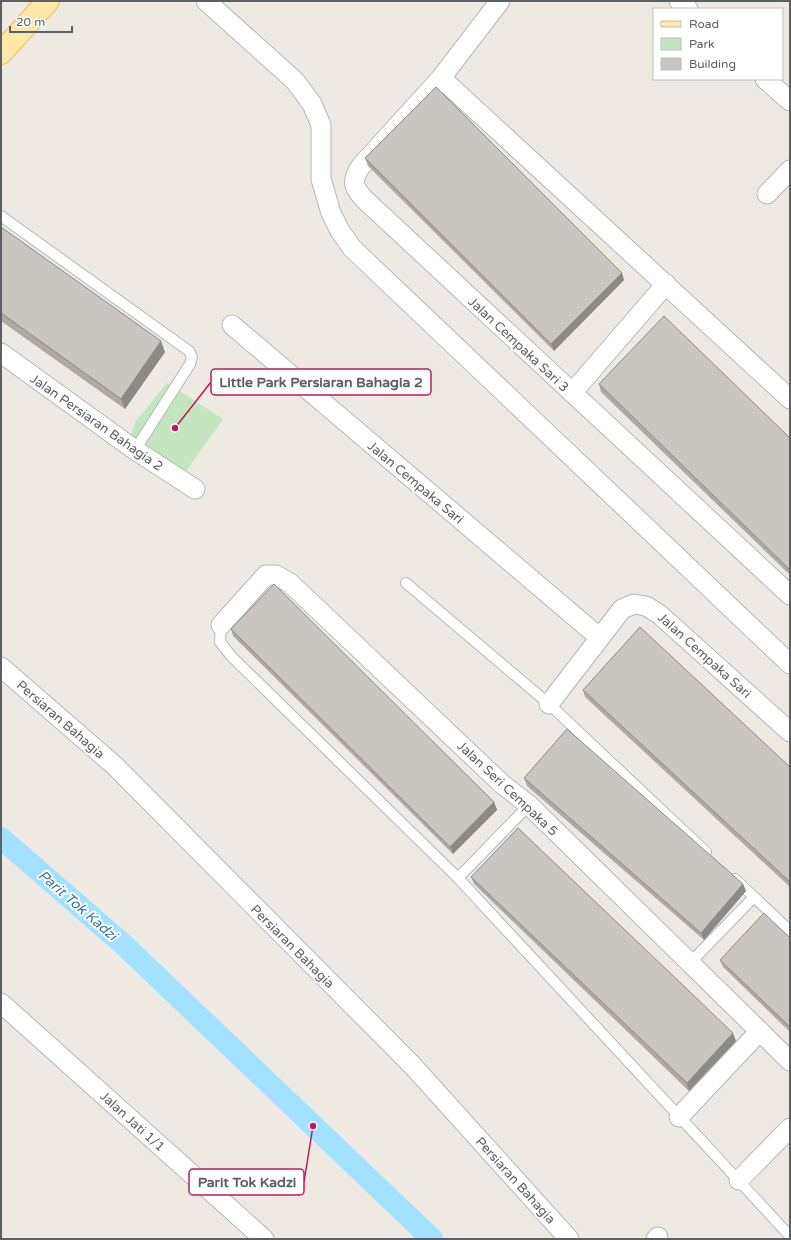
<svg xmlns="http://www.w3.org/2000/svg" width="791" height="1240" font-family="'Varela Round',sans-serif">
  <rect width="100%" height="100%" fill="#eeeae3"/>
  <!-- green -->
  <path fill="#c3e6bf" d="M 167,383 L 223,419 L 184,474 L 130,436 L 136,421 Z"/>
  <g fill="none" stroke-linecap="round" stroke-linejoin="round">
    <!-- canal -->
    <path stroke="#a2e1ff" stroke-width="22" d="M 1,838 L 124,945 L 432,1239"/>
    <defs>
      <path id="lane" d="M 1,216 L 189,351 L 192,357 L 190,364 L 135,450
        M 406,583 L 549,704 L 706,852
        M 221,625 L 220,642 L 231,656 L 458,878 L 790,1236
        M 458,878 L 529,805
        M 735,879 L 790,931
        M 690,963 L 754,897"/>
      <path id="street" d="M 206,1 L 295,81 L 312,104 L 321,125 L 321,179 L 331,213 L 340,231 L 352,248 L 790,664
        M 500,1 L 441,78 L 361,166 C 351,181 353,186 363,198 L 790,595
        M 679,1 L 688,9
        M 441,78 L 790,399
        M 765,79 L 790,101
        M 767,194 L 790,170
        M 232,325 L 600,638
        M 1,353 L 135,450 L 195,489
        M 572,393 L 666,284
        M 221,625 L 266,575 L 276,575 L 290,583 L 502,784 L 529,805 L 790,1061
        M 1,667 L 115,766 L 412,1065 L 569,1239
        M 549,704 L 622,609 L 634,604 L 646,606 L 659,614 L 790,732
        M 1,1003 L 264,1239
        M 679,1117 L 760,1031
        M 739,1180 L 790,1128
        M 656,1239 L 658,1237"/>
      <path id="primary" d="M 1,53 L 48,1"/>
    </defs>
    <!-- lane casing -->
    <use href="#lane" stroke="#b3b7ba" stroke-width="12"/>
    <!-- street casing -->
    <use href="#street" stroke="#b3b7ba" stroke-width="21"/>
    <!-- primary casing -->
    <use href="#primary" stroke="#f3b657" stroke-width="24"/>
    <!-- lane -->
    <use href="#lane" stroke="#fff" stroke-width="10"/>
    <!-- street -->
    <use href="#street" stroke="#fff" stroke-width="19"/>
    <!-- primary -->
    <use href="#primary" stroke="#ffe7a7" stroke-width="22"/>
  </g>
  <!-- wall -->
  <path fill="#ada9a5" d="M 365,158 L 624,280 L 554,351 L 368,166 Z
    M 1,227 L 165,352 L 125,409 L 1,321 Z
    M 599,384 L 790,438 L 790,575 L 601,392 Z
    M 231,629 L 494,802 L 497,810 L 453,854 L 233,636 Z
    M 583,690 L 790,767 L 790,887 L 585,697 Z
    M 524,778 L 743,884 L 746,891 L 704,940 L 527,786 Z
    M 471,877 L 736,1041 L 689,1091 L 474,884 Z
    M 790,938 L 790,1032 L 723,967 L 720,960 Z"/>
  <!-- shaded-wall -->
  <path fill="#8d8a86" d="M 622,273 L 624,280 L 554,351 L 551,344 Z
    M 161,341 L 165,352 L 125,409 L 121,399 Z
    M 494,802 L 497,810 L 453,854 L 450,847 Z
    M 743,884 L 746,891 L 704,940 L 701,933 Z
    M 733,1033 L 736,1041 L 689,1091 L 687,1083 Z"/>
  <!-- building -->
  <path fill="#c9c5c0" stroke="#8d8a86" d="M 436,87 L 622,273 L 551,344 L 365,158 Z
    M 1,227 L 161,341 L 121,399 L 1,313 Z
    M 664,316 L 790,438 L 790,570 L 599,384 Z
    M 274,584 L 494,802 L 450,847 L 231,629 Z
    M 640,627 L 790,767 L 790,882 L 583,690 Z
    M 567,729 L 743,884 L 701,933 L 524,778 Z
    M 518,828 L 733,1033 L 687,1083 L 471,877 Z
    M 764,913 L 790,938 L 790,1027 L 720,960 Z"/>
  <g text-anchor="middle" stroke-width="4" stroke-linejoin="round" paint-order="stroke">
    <!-- street labels -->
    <g font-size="13" fill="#5b6064" stroke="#fff">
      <text transform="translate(519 344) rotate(43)" y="5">Jalan Cempaka Sari 3</text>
      <text transform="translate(97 422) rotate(35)" y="5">Jalan Persiaran Bahagia 2</text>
      <text transform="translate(416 482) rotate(40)" y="5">Jalan Cempaka Sari</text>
      <text transform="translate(705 655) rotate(42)" y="5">Jalan Cempaka Sari</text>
      <text transform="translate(61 719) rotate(41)" y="5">Persiaran Bahagia</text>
      <text transform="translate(508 788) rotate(43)" y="5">Jalan Seri Cempaka 5</text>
      <text transform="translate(293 946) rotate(45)" y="5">Persiaran Bahagia</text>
      <text transform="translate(133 1121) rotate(42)" y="5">Jalan Jati 1/1</text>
      <text transform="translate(516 1180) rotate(48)" y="5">Persiaran Bahagia</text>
    </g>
    <!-- water labels -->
    <g font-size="14" font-style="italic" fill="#3877a0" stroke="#fff">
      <text transform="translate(78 905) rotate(41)" y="5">Parit Tok Kadzi</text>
    </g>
  </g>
  <!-- callouts -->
  <path fill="none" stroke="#c2185b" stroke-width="1.5" d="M175 428L211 382M313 1126L304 1182"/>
  <g fill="#c2185b" stroke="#fff" stroke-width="1.5">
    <circle cx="175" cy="428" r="4"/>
    <circle cx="313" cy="1126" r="4"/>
  </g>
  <g fill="#fff" stroke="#c2185b" stroke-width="1.5">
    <rect x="211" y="369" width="220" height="26" rx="4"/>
    <rect x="189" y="1169" width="115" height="26" rx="4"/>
  </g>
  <g font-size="14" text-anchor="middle" font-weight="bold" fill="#5b6064">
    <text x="321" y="387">Little Park Persiaran Bahagia 2</text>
    <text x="247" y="1187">Parit Tok Kadzi</text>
  </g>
  <!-- border -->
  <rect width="791" height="1240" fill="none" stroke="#5b6064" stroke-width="4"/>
  <!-- legend -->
  <rect x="653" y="8" width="130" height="72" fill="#ffffff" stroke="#bdbfc1"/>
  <rect x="661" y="21" width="20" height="6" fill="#ffe7a7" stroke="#bdbfc1"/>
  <text x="689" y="28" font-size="12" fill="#5b6064">Road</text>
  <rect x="661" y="38" width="20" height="12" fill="#c3e6bf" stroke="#bdbfc1"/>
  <text x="689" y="48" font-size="12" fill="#5b6064">Park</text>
  <rect x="661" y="58" width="20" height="12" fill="#c9c5c0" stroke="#bdbfc1"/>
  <text x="689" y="68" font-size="12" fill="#5b6064">Building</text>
  <!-- scale -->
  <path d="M10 26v6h62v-6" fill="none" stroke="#5b6064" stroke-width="2"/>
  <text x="16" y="26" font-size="12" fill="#5b6064" stroke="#ffffff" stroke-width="3" paint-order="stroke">20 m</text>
</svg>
